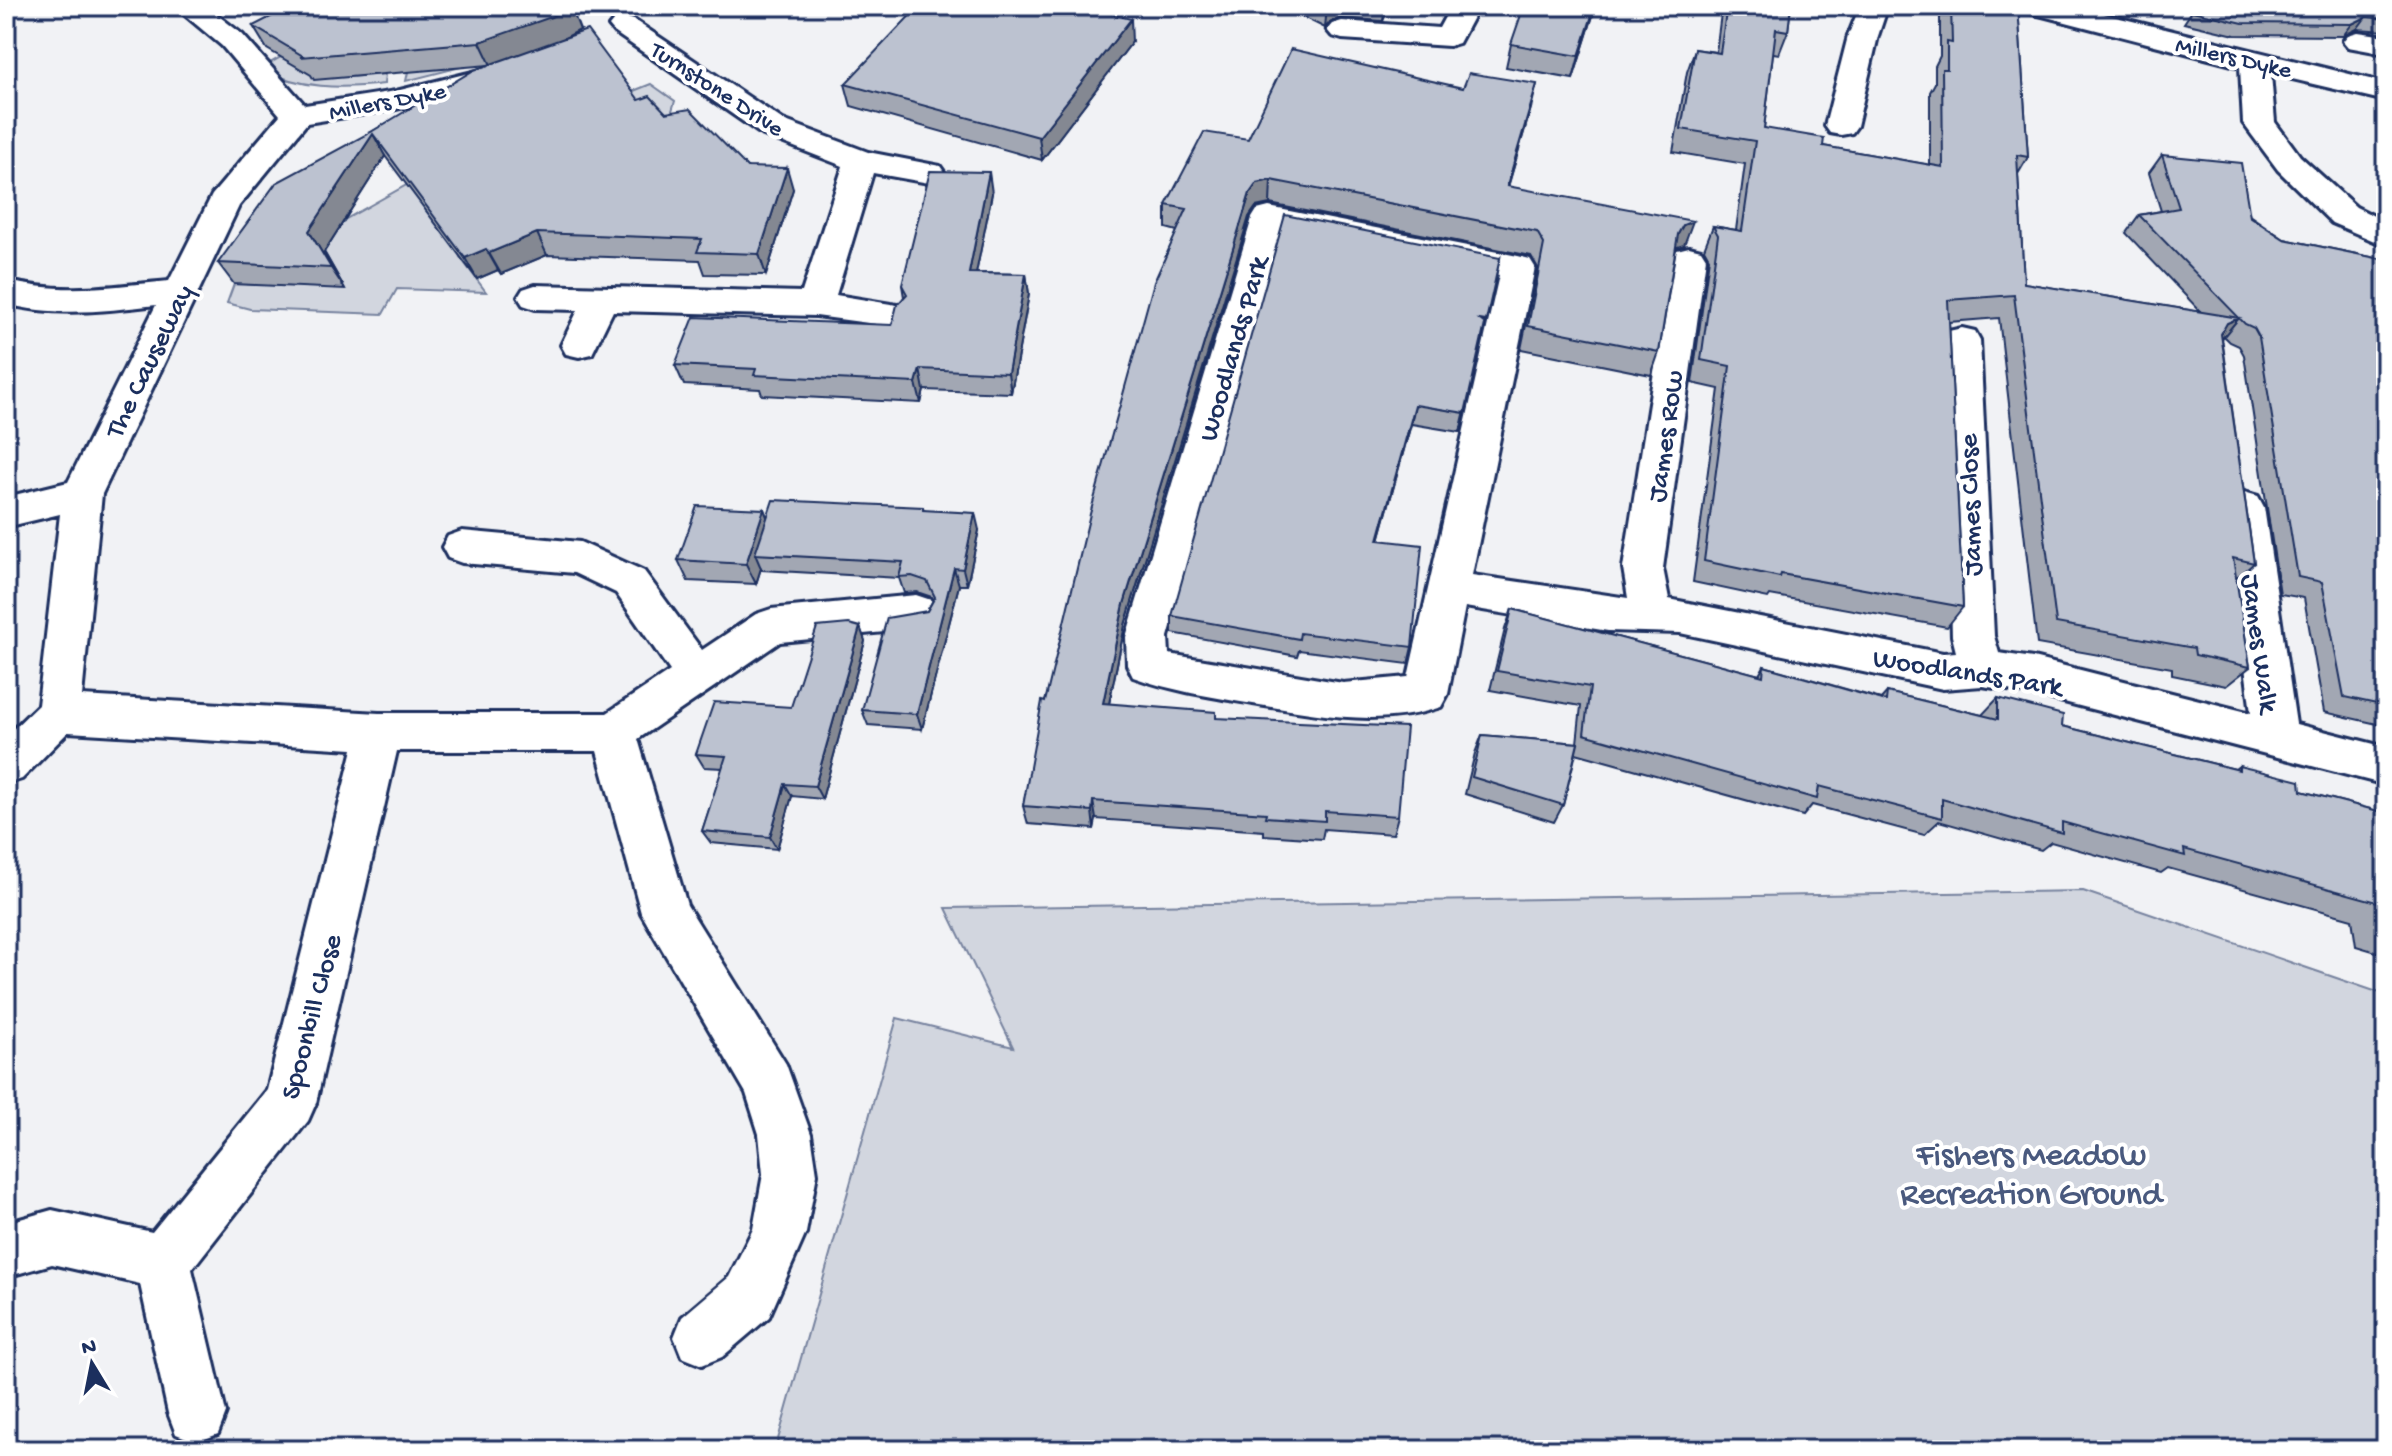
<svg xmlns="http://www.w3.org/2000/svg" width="2392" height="1456" font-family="'Gochi Hand',sans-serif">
  <rect width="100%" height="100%" fill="#f1f2f5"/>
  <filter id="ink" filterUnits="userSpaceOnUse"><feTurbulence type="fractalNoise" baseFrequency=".0125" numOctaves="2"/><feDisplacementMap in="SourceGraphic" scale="16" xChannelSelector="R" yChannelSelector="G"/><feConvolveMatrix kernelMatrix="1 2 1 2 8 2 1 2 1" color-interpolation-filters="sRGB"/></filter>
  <g filter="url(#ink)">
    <!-- green -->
    <path fill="#d2d6df" stroke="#76829e" stroke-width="2" d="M 346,6 L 483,6 L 469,65 L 406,81 L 410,63 L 349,77 L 385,74 L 384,84 C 341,89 299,89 261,68 L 281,57 Z
      M 651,84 L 675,101 L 671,114 L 460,257 L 486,292 L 397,289 L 383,314 L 250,309 L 227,303 L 234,284 L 325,286 L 312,270 L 332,239 L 330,228 L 428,173 Z
      M 2083,891 L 2386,995 L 2386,1450 L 775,1450 L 897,1018 L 1013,1047 L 946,908 Z"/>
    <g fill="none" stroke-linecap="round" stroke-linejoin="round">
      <defs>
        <path id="minor" d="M 174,6 L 206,6 L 242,34 L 305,105 L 396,91 L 493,67 L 504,70 L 508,76 L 504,82 L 396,109 L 307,123 L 239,206 L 102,494 L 82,696 L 379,713 L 607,713 L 670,671 L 616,593 L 574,573 L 462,563 L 448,558 L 442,547 L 448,536 L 462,531 L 580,542 L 644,571 L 702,650 L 756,614 L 771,609 L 916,595 L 931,600 L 937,612 L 931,624 L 916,629 L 780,642 L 638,739 L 687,905 L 786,1064 L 811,1134 L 817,1174 L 806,1233 L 769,1317 L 722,1357 L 702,1365 L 682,1357 L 674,1337 L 682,1317 L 729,1277 L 753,1229 L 763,1174 L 759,1134 L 746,1093 L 641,913 L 597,751 L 397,751 L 316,1103 L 308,1121 L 192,1269 L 226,1413 L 218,1434 L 197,1442 L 176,1434 L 168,1413 L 140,1284 L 52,1264 L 6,1277 L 6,1223 L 52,1210 L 152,1232 L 267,1090 L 353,749 L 68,732 L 22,779 L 6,784 L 6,736 L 38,705 L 60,514 L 6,527 L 6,497 L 68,482 L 156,305 C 106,311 55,317 6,304 L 6,280 C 59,295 114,286 169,281 L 212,195 L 280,115 L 222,46 Z
          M 1451,6 L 1479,6 L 1459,43 L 1449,46 L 1342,39 L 1332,36 L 1327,30 L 1332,24 L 1342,21 L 1439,28 Z
          M 1860,6 L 1888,6 L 1878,36 L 1857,126 L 1852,133 L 1841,135 L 1830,133 L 1825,126 L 1848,36 Z
          M 2023,6 L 2071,6 L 2386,83 L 2386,101 L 2271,74 L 2275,122 L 2300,156 L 2356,207 L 2386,222 L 2386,246 L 2332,223 L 2278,170 L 2243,123 L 2240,67 L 2027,12 Z
          M 624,17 L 634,20 L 783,120 L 868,152 L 940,166 L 945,173 L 940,180 L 929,183 L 873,173 L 836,295 L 903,306 L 909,314 L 903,322 L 891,326 L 816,316 L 613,311 L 592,354 L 579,357 L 566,354 L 561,345 L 578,310 L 535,309 L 523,305 L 518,297 L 523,289 L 535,285 L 802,292 L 843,166 L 761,134 L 614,32 L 609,26 L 614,20 Z
          M 2358,32 L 2386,36 L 2386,54 L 2348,47 L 2343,41 L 2348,35 Z
          M 1269,207 L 1518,256 L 1530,259 L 1535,267 L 1472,575 L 1628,598 L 1623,568 L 1672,258 L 1677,250 L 1689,247 L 1701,250 L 1706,258 L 1663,568 L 1669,599 L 1943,653 L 1956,652 L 1952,636 L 1944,340 L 1949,331 L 1962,328 L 1975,331 L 1980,340 L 1994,636 L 1999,653 L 2033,658 L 2251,713 L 2224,507 L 2230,496 L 2244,492 L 2258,496 L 2264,507 L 2296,724 L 2386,747 L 2386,785 L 2033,694 L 1982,686 L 1943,689 L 1680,633 L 1608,631 L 1465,607 L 1448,694 L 1441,707 C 1380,728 1315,714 1253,704 C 1212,697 1172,691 1133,677 L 1127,665 L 1126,637 L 1252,218 L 1257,210 ZM 1282,231 L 1499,275 L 1408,677 L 1343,683 L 1169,654 L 1168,637 Z"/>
      </defs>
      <!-- minor casing -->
      <use href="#minor" stroke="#1b2f5e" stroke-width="6"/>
      <!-- minor -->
      <use href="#minor" fill="#fff" fill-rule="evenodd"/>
    </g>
    <!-- wall -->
    <path fill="#a2a7b3" stroke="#1b2f5e" stroke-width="2" d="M 1281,6 L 1389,6 L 1383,21 L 1341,18 L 1331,21 L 1325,28 Z
      M 1596,6 L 1573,79 L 1506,67 L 1511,44 Z
      M 1722,6 L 1791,6 L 1788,31 L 1779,54 L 1773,53 L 1764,128 L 1823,146 L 1930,165 L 1930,92 L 1935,83 L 1935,66 L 1940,56 L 1940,6 L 2018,6 L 2028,157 L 2018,174 L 2024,283 L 2201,312 L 2126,233 L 2139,215 L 2161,211 L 2149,173 L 2162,155 L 2284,239 L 2386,260 L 2386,726 L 2324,712 L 2304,598 L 2280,594 L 2244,355 L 2239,346 L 2230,342 L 2224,336 L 2222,338 L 2254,563 L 2236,579 L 2250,667 L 2226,686 L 2172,675 L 2172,668 L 2037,644 L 1999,318 L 1949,322 L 1963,607 L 1947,627 L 1770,595 L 1768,598 L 1693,582 L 1719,389 L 1692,383 L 1709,258 L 1704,249 L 1713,226 L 1736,230 L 1745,164 L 1673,152 L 1687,72 L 1695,49 L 1716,52 Z
      M 391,10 L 580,30 L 564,38 L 639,100 L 666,113 L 747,167 L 793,189 L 766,275 L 705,274 L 700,260 L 547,255 L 501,274 L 498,270 L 477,279 L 385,156 L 324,252 L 345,289 L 234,284 L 218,263 L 371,132 L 489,65 L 314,80 L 311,75 L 267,49 L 253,26 Z
      M 2192,11 L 2386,16 L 2386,31 L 2357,29 L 2343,36 L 2235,35 L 2184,23 Z
      M 1103,12 L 1132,42 L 1042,160 L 851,106 L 845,84 Z
      M 1531,108 L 1508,187 L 1684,245 L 1676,248 L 1659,352 L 1651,375 L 1521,349 L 1538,268 L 1531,256 L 1270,204 L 1256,207 L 1249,217 L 1125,625 L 1109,704 L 1216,718 L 1398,816 L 1393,834 L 1324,829 L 1322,839 L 1264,835 L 1264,831 L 1096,819 L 1094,829 L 1028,824 L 1023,806 L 1045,702 L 1177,231 L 1166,228 L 1166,205 L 1248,139 Z
      M 992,193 L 976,273 L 1026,274 L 1029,294 L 1011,393 L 924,390 L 921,403 L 762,395 L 760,389 L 684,385 L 675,365 L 892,325 L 904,297 L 902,285 Z
      M 1500,258 L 1460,432 L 1411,424 L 1379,540 L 1412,647 L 1408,664 L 1299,650 L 1297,656 L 1172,633 L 1172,616 Z
      M 923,507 L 924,510 L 979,530 L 967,585 L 959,585 L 922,729 L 868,725 L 862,710 L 927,611 L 933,600 L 932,597 L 917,592 L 904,593 L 899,578 L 762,570 L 761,568 L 756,584 L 688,581 L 678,560 L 764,509 L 767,517 Z
      M 1512,609 L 1759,675 L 1764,666 L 1881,699 L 1887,692 L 1982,715 L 1998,698 L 2062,726 L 2235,769 L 2239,766 L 2301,791 L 2386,813 L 2386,955 L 2356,946 L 2352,919 L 2168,868 L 2161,873 L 2051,842 L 2041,850 L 1939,821 L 1924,835 L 1812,805 L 1803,816 L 1576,753 L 1563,805 L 1554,822 L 1465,794 L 1475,753 L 1482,735 L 1577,743 L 1581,706 L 1490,690 L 1505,629 Z
      M 860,627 L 865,641 L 822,799 L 792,796 L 777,849 L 711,843 L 702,831 L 723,768 L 704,767 L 696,754 L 791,707 Z"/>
    <!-- shaded-wall -->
    <path fill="#848892" stroke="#1b2f5e" stroke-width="2" d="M 1327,6 L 1342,6 L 1341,18 L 1331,21 L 1325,28 Z
      M 1385,6 L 1389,6 L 1383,21 Z
      M 1595,6 L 1596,6 L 1573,79 L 1579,56 Z
      M 571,7 L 580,30 L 561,40 L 491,65 L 480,42 Z
      M 2366,17 L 2357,29 L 2343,36 L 2352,24 Z
      M 1131,19 L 1132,42 L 1042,160 L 1039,137 Z
      M 1537,84 L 1531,108 L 1501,210 L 1507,186 Z
      M 373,134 L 385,156 L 324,252 L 345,289 L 331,268 L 309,231 Z
      M 787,168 L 793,189 L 766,275 L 759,254 Z
      M 989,172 L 992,193 L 972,294 L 969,273 Z
      M 1271,180 L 1270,204 L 1256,207 L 1249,217 L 1125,625 L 1105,723 L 1103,703 L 1124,604 L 1250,193 L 1257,183 Z
      M 1693,221 L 1684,245 L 1674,248 L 1678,234 L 1683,225 Z
      M 537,233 L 547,255 L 501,274 L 489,253 Z
      M 486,249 L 498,270 L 477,279 L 465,258 Z
      M 1026,274 L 1029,294 L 1011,393 L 1008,373 Z
      M 2239,318 L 2220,341 L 2207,346 L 2227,323 Z
      M 920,369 L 924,390 L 921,403 L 916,383 Z
      M 1415,405 L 1411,424 L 1374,558 L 1378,540 Z
      M 764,509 L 772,530 L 755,554 L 761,568 L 756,584 L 746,564 Z
      M 975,513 L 979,530 L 967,585 L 963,569 Z
      M 954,568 L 959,585 L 922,729 L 917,714 Z
      M 860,627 L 865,641 L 822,799 L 815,786 Z
      M 785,784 L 792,796 L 777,849 L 770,837 Z
      M 1093,801 L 1096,819 L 1094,829 L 1092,811 Z"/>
    <!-- building -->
    <path fill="#bcc2d0" stroke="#1b2f5e" stroke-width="2" d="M 292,6 L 378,6 L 391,10 L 398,6 L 570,6 L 571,7 L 551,17 L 480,42 L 300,57 L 303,56 L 253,26 Z
      M 919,6 L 1103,6 L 1099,11 L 1131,19 L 1039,137 L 845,84 Z
      M 1524,6 L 1595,6 L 1579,56 L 1511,44 Z
      M 1727,6 L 1791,6 L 1788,31 L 1776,29 L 1764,128 L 1824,138 L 1823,146 L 1943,167 L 1942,69 L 1947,69 L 1947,42 L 1952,43 L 1951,6 L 2018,6 L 2028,157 L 2017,155 L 2024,283 L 2239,318 L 2227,323 L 2221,334 L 2254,563 L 2233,558 L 2250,667 L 2195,655 L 2194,648 L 2056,623 L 2014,295 L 1948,300 L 1963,607 L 1781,574 L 1780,577 L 1704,561 L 1730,366 L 1701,360 L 1718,235 L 1713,226 L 1742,231 L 1755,141 L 1681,129 L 1695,49 L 1720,53 Z
      M 2197,6 L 2360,6 L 2386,16 L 2386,19 L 2366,17 L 2352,24 L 2243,23 L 2192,11 Z
      M 587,30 L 639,100 L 650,96 L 666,113 L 690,109 L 747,167 L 787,168 L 759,254 L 697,252 L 702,239 L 537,233 L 489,253 L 486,249 L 465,258 L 373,134 L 309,231 L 331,268 L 218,263 L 276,183 L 371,132 L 474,70 Z
      M 1291,49 L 1463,88 L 1469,73 L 1537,84 L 1507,186 L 1693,221 L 1683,225 L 1678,234 L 1659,352 L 1528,326 L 1544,244 L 1537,232 L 1271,180 L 1257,183 L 1250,193 L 1124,604 L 1103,703 L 1216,712 L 1216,718 L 1406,727 L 1398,816 L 1325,811 L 1325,821 L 1265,817 L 1266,813 L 1093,801 L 1092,811 L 1023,806 L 1042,701 L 1045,702 L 1090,514 L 1154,282 L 1187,209 L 1166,205 L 1204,132 L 1248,139 Z
      M 2162,155 L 2241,163 L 2250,217 L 2284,239 L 2386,260 L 2386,706 L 2344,697 L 2322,582 L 2298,577 L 2259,337 L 2254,328 L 2245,324 L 2139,215 L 2179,208 Z
      M 930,171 L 989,172 L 969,273 L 1026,274 L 1008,373 L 920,369 L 916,383 L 754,375 L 756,369 L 675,365 L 694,317 L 892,325 L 897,305 L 907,294 L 902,285 Z
      M 1285,215 L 1500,258 L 1486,321 L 1480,320 L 1485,324 L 1465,413 L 1415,405 L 1378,540 L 1422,545 L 1412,647 L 1300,633 L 1299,639 L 1172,616 Z
      M 773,500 L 923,507 L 923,510 L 975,513 L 963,569 L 954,568 L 917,714 L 862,710 L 887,618 L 927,611 L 935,597 L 927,581 L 912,576 L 899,577 L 903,562 L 755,554 Z
      M 697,506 L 764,509 L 746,564 L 678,560 Z
      M 1512,609 L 1763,676 L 1764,666 L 1886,701 L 1887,692 L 1998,719 L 1998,698 L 2063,715 L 2062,726 L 2239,770 L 2239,766 L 2300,781 L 2301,791 L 2386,813 L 2386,931 L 2381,903 L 2184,849 L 2185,856 L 2062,822 L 2062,833 L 1942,799 L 1942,818 L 1819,786 L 1817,799 L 1584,734 L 1590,687 L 1497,671 Z
      M 849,624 L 860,627 L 815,786 L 785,784 L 770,837 L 702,831 L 726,756 L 696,754 L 714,702 L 791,707 L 817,627 Z
      M 1482,735 L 1578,743 L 1563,805 L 1472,777 Z"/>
  </g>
  <g text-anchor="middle" stroke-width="8" stroke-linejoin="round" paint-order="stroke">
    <!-- far-street labels -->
    <g font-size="24" fill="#1b2f5e" stroke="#fff">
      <text transform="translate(2234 56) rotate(13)" y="8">Millers Dyke</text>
      <text transform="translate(718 88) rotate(33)" y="8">Turnstone Drive</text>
      <text transform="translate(387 100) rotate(-11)" y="8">Millers Dyke</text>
    </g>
    <!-- street labels -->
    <g font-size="28" fill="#1b2f5e" stroke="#fff">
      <text transform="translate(1231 348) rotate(-74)" y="10">Woodlands Park</text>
      <text transform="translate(147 360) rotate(-64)" y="10">The Causeway</text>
      <text transform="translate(1663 436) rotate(-82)" y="10">James Row</text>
      <text transform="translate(1968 505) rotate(-92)" y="10">James Close</text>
      <text transform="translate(2262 643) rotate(82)" y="10">James Walk</text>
      <text transform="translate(1968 670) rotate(9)" y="10">Woodlands Park</text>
      <text transform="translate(309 1016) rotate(-75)" y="10">Spoonbill Close</text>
    </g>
    <!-- near-park labels -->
    <g font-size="34" fill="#49597e" stroke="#fff">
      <text x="2031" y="1164">Fishers Meadow<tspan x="2031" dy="39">Recreation Ground</tspan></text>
    </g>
  </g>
  <!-- margin -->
  <rect width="2392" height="1456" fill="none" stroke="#fff" stroke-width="32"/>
  <rect x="16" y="16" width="2360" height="1424" fill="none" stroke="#1b2f5e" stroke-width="3" filter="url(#ink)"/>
  <!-- north arrow -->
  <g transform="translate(92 1364) rotate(350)" stroke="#ffffff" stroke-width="6" paint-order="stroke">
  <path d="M0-6L14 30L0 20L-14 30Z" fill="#1b2f5e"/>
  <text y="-12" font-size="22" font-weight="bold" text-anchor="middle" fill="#1b2f5e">N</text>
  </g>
</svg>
